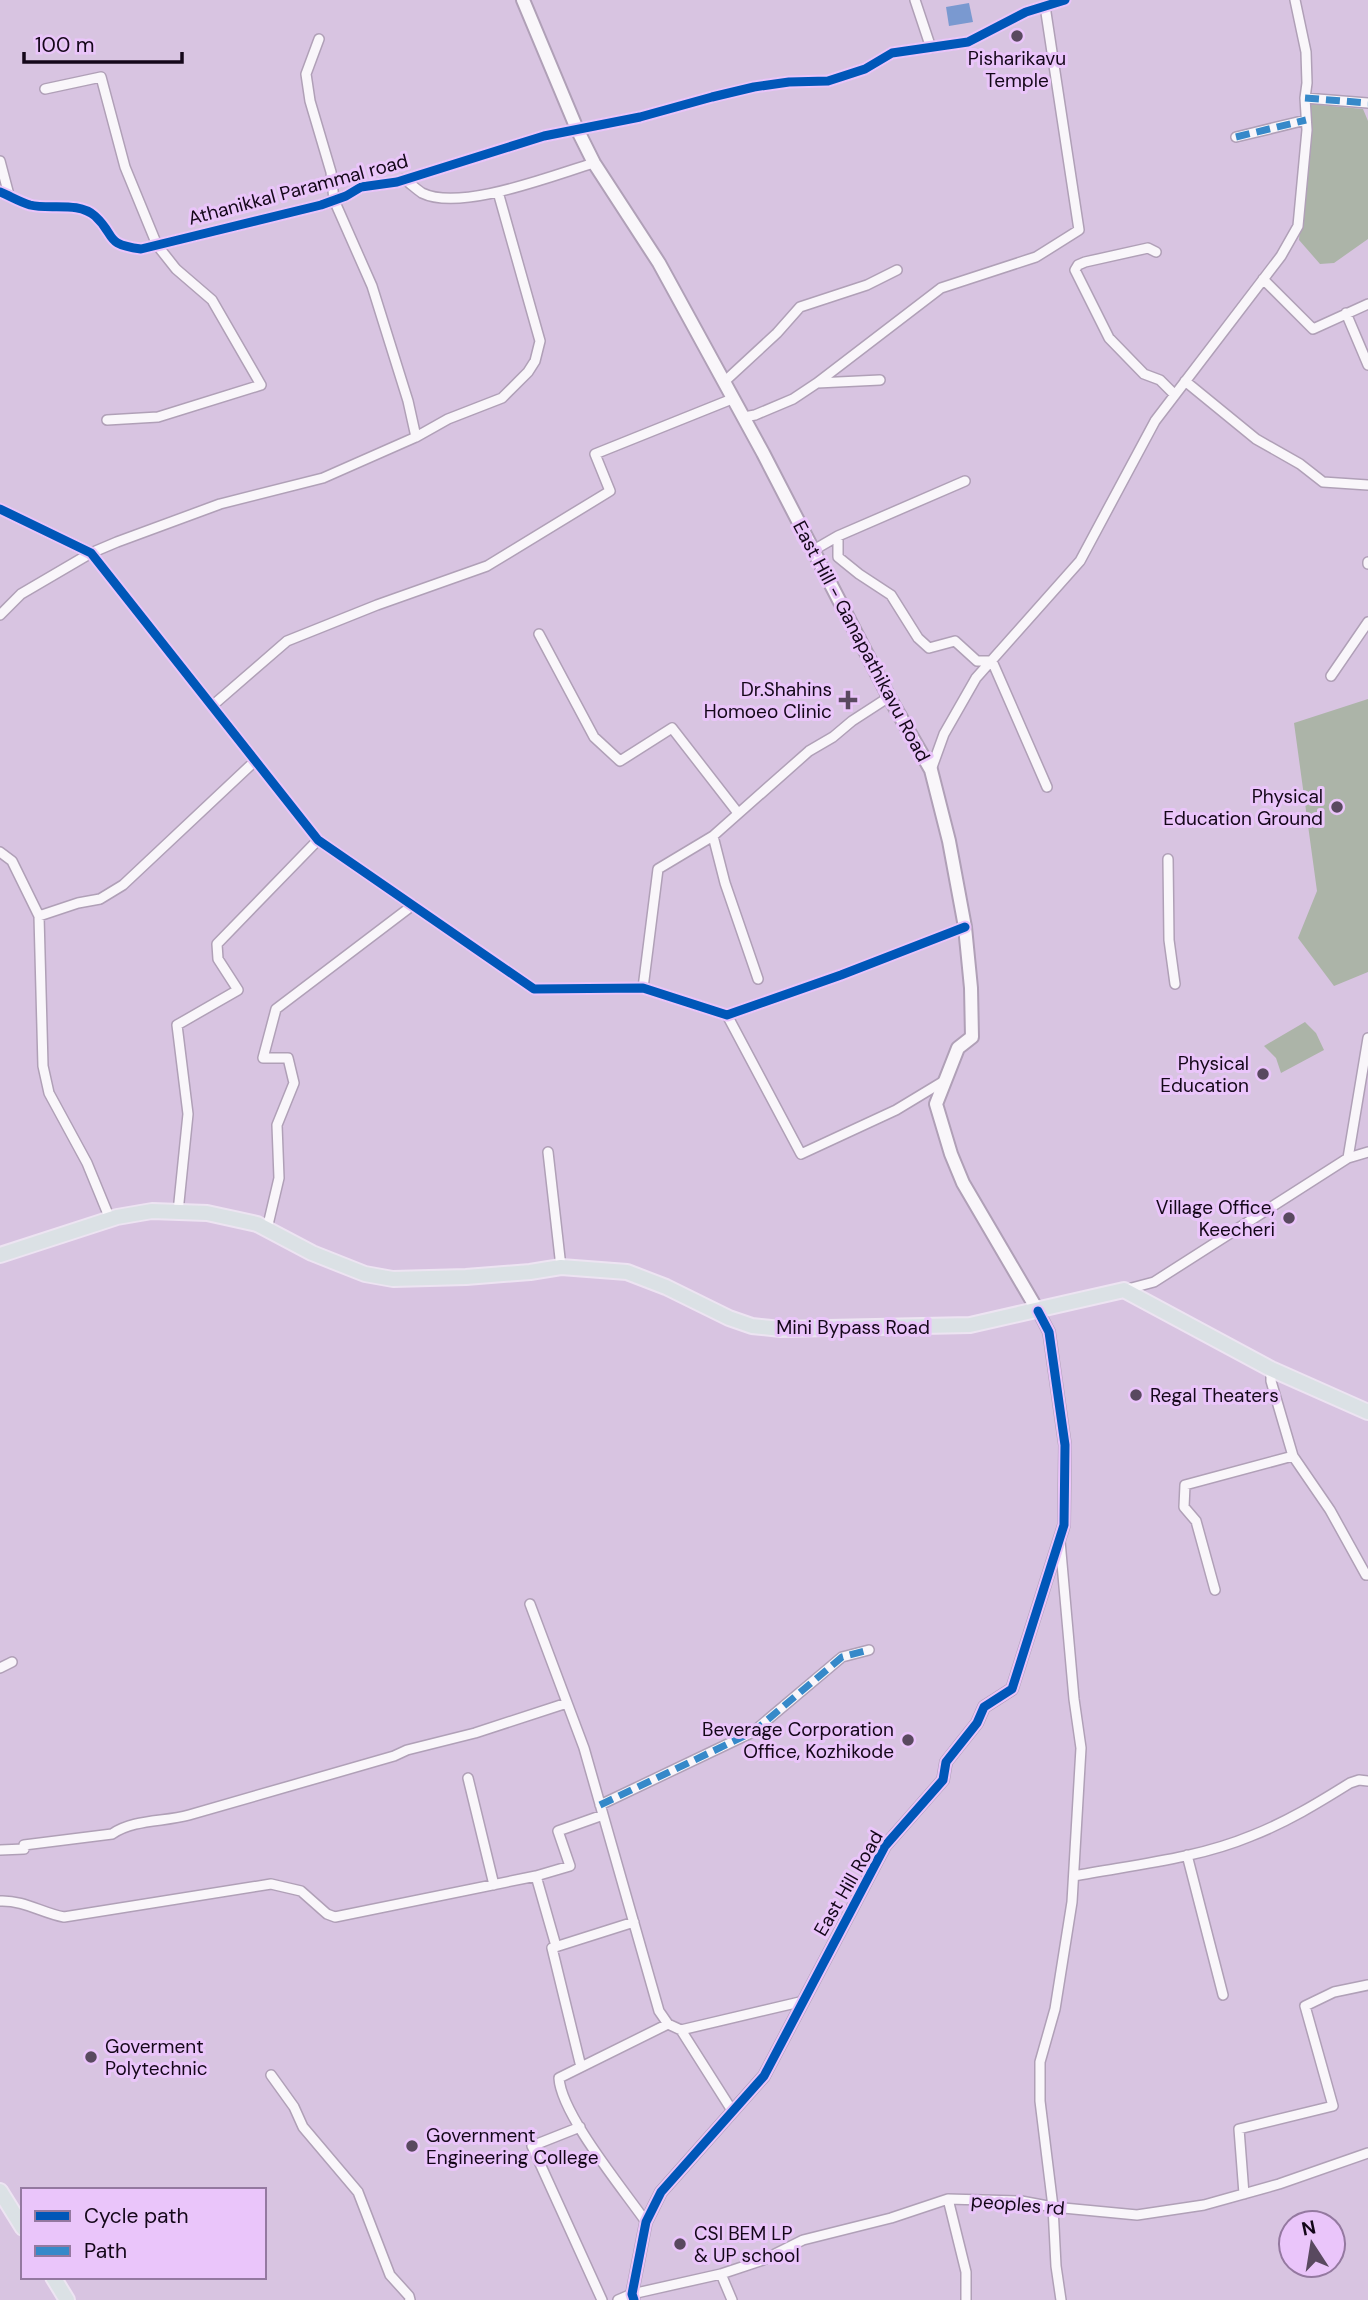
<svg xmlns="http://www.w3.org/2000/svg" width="1368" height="2300" font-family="'DM Sans',sans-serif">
  <rect width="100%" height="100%" fill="#d8c4e1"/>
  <!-- green -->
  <path fill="#acb4a8" d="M 1310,104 L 1363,109 L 1368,121 L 1368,239 L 1334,263 L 1320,264 L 1299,240 Z
    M 1368,699 L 1368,972 L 1334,986 L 1298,938 L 1317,891 L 1294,723 Z
    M 1305,1022 L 1316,1033 L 1324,1050 L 1281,1073 L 1276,1058 L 1264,1046 Z"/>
  <!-- water -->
  <path fill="#7a99d0" d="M 969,3 L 973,22 L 949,26 L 946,7 Z"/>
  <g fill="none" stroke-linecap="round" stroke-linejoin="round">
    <defs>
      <path id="minor" d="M 915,0 L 931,48
        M 45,89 L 101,77 L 125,167 L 157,245 L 176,269 L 212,300 L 261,385 L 158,417 L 107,420
        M 1305,98 L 1368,103
        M 1236,137 L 1306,120
        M 0,161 L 9,195
        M 404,179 C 410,183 416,189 422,193 C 461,212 553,175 594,163
        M 0,192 C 10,196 20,202 30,205 C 50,210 78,201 95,216 C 117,236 103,244 141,249 L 321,205 L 346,196 L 361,187 L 397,182 L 544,136 L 640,117 L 712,97 L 754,87 L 789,82 L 828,81 L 865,69 L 892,53 L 968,42 L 1026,12 L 1065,0
        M 1156,252 L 1148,248 L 1085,262 L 1078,265 L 1075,270 L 1109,338 L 1144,374 L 1160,380 L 1175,395
        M 1263,279 L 1313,329 L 1368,304
        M 1346,313 L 1368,365
        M 1185,381 L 1256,439 L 1300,464 L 1323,482 L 1368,485
        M 724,382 L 777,333 L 800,307 L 867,285 L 897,270
        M 817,383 L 941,288 L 1036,257 L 1079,230 L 1045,6
        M 744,417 L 755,415 L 793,399 L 817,383 L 880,380
        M 416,437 L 448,419 L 502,398 L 528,372 L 535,361 L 540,341 L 498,192
        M 0,509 L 91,553 L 318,840 L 534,989 L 643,988 L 727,1015 L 841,975 L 965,927
        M 838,536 L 838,557 L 859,574 L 891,595 L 918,638 L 929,648 L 955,641 L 977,661 L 992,661 L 1047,787
        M 812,551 L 838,536 L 965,481
        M 1368,562 L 1368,564
        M 0,615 L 21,594 L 91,553 L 117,542 L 220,504 L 323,478 L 416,437 L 408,401 L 372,286 L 334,200 L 331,172 L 310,101 L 306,74 L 319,39
        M 539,634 L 594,737 L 620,761 L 672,728 L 738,813
        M 1331,676 L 1368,622
        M 212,706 L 287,641 L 377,605 L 487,566 L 610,491 L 595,454 L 732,399
        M 931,770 L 944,734 L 976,678 L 1080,561 L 1155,421 L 1281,256 L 1298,226 L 1307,130 L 1305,98 L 1307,83 L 1306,52 L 1295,0
        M 0,852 L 12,861 L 39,916 L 43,1066 L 49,1093 L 87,1163 L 110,1219
        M 1168,859 L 1169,940 L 1175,984
        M 39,916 L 78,903 L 100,899 L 123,885 L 255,761
        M 758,979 L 725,883 L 713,836 L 809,751 L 833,737 L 852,721 L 889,697
        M 643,988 L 658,869 L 713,836
        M 727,1015 L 801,1154 L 896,1110 L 944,1081
        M 548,1152 L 561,1267
        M 1348,1158 L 1368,1152
        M 178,1212 L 188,1114 L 177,1025 L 238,990 L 218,959 L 217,944 L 318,840
        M 267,1229 L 279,1178 L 277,1125 L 294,1083 L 288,1058 L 263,1058 L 276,1009 L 413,905
        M 1124,1290 L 1154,1282 L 1348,1158 L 1368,1038
        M 1293,1456 L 1330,1510 L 1366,1575 L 1368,1575
        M 1060,1541 L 1074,1699 L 1081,1748 L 1072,1902 L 1055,2009 L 1040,2062 L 1040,2101 L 1053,2207 L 1056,2266 L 1061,2300
        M 1215,1590 L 1196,1521 L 1184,1507 L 1185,1485 L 1293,1456 L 1271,1381 L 1271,1369
        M 530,1604 L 584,1748 L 659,2011 L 668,2024 L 681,2030 L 804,2001
        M 0,1668 L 12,1662
        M 468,1778 L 494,1885
        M 600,1805 L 753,1732 L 842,1657 L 869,1650
        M 0,1850 L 24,1849 L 24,1845 L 112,1834 C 134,1819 164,1822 189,1815 C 257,1796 326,1775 394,1756 L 407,1750 L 475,1733 L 567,1703
        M 1187,1855 L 1223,1995
        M 1074,1876 C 1132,1865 1196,1859 1251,1836 C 1287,1822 1318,1803 1350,1783 L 1359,1780 L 1368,1781
        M 0,1901 C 24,1900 42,1913 64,1917 L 271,1884 L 301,1891 L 327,1914 L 335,1917 L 536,1876
        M 556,1946 L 536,1876 L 570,1866 L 558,1831 L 603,1815
        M 681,2030 L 733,2112
        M 581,2067 L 552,1948 L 634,1922
        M 271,2075 L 294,2107 L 303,2127 L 358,2192 L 390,2275 L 409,2296 L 410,2300
        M 580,2127 L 532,2146 L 602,2300
        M 1244,2194 L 1239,2129 L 1333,2106 L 1305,2006 L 1334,1992 L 1368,1985
        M 948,2199 L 966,2272 L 966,2300
        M 646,2222 C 623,2189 561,2114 559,2078 L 668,2024
        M 721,2274 L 732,2300
        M 618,2300 L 632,2294 L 721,2274 L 763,2260 L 803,2240 L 891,2218 L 948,2199 L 1021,2201 L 1053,2207 L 1137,2215 L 1204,2205 L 1279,2184 L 1368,2153"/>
      <path id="tertiary" d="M 634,2300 L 632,2294 L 646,2222 L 661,2192 L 764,2076 L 885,1846 L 943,1780 L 946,1762 L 977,1723 L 984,1707 L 1012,1689 L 1064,1525 L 1065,1445 L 1049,1332 L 1038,1311"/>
      <path id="secondary" d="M 523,0 L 577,129 L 594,163 L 659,263 L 763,453 L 889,697 L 931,770 L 949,841 L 965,927 L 971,988 L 972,1037 L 958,1048 L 936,1104 L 951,1154 L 963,1183 L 1038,1311"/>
      <path id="primary" d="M 0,1255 L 117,1217 L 152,1211 L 207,1213 L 257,1224 L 312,1253 L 365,1274 L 393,1279 L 466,1277 L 530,1272 L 561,1267 L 627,1272 L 666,1287 L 729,1318 L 752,1326 L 781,1329 L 970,1325 L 1124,1290 L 1271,1369 L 1368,1412
        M 0,2191 L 23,2228
        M 53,2277 L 67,2300"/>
    </defs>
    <!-- minor casing -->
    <use href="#minor" stroke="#b0a0b7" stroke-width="12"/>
    <!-- tertiary casing -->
    <use href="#tertiary" stroke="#b0a0b7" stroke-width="14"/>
    <!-- secondary casing -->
    <use href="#secondary" stroke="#b0a0b7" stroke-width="16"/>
    <!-- primary casing -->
    <use href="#primary" stroke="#ede4f2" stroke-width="18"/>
    <!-- minor -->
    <use href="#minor" stroke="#f9f6fa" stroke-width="9"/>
    <!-- tertiary -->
    <use href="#tertiary" stroke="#f9f6fa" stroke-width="10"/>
    <!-- secondary -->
    <use href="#secondary" stroke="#f9f6fa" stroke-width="12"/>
    <!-- primary -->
    <use href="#primary" stroke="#dbe1e5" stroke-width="14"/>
    <!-- quiet -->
    <path stroke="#3689c9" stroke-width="7" stroke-dasharray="14 7" stroke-linecap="butt" d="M 1305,98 L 1368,103
      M 1236,137 L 1306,120
      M 600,1805 L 753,1732 L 842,1657 L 869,1650"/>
    <defs>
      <path id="cycleway" d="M 0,192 C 10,196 20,202 30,205 C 50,210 78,201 95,216 C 117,236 103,244 141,249 L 321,205 L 346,196 L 361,187 L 397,182 L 544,136 L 640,117 L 712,97 L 754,87 L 789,82 L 828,81 L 865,69 L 892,53 L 968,42 L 1026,12 L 1065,0
        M 0,509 L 91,553 L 318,840 L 534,989 L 643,988 L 727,1015 L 841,975 L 965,927
        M 634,2300 L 632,2294 L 646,2222 L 661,2192 L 764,2076 L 885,1846 L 943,1780 L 946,1762 L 977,1723 L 984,1707 L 1012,1689 L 1064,1525 L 1065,1445 L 1049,1332 L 1038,1311"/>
    </defs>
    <!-- cycleway casing -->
    <use href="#cycleway" stroke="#eac5fa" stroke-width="13"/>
    <!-- cycleway -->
    <use href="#cycleway" stroke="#0057b8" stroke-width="9"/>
  </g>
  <!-- markers -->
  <g fill="#59495f" stroke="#eac5fa" stroke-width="2.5">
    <circle cx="1017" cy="36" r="7"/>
    <path d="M844.5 689.5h7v7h7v7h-7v7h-7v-7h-7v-7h7z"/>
    <circle cx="1337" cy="807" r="7"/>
    <circle cx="1263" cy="1074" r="7"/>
    <circle cx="1289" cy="1218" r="7"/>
    <circle cx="1136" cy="1395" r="7"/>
    <circle cx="908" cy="1740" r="7"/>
    <circle cx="91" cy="2057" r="7"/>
    <circle cx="412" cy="2146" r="7"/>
    <circle cx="680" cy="2244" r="7"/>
  </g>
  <g text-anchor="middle" stroke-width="6" stroke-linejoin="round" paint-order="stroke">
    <!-- poi labels -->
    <g font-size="19" fill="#140719" stroke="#eac5fa" text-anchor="end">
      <text x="1017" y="65" text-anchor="middle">Pisharikavu<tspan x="1017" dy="22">Temple</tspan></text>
      <text x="832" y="696">Dr.Shahins<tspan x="832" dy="22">Homoeo Clinic</tspan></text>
      <text x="1323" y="803">Physical<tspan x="1323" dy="22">Education Ground</tspan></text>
      <text x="1249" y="1070">Physical<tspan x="1249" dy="22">Education</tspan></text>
      <text x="1275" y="1214">Village Office,<tspan x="1275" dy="22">Keecheri</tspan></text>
      <text x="1150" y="1402" text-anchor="start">Regal Theaters</text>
      <text x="894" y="1736">Beverage Corporation<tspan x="894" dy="22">Office, Kozhikode</tspan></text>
      <text x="105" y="2053" text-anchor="start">Goverment<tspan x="105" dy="22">Polytechnic</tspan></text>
      <text x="426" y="2142" text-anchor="start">Government<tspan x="426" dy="22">Engineering College</tspan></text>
      <text x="694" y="2240" text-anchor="start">CSI BEM LP<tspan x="694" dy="22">&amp; UP school</tspan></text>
    </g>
    <!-- street labels -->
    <g font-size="19" fill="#140719" stroke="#eac5fa">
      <text transform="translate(298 189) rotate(-15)" y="7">Athanikkal Parammal road</text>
      <text transform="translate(862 641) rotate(62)" y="7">East Hill - Ganapathikavu Road</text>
      <text x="853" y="1334">Mini Bypass Road</text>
      <text transform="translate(848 1883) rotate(-60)" y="7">East Hill Road</text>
      <text transform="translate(1018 2204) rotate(5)" y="7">peoples rd</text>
    </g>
  </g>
  <!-- legend -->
  <rect x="21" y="2188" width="245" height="91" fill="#eac5fa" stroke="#9479a0" stroke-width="2"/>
  <rect x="35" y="2211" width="35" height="10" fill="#0057b8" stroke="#9479a0" stroke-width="2"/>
  <text x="84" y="2223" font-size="21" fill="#140719">Cycle path</text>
  <rect x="35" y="2246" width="35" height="10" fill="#3689c9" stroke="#9479a0" stroke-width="2"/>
  <text x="84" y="2258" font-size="21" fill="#140719">Path</text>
  <!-- north arrow -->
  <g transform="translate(1312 2244) rotate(348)"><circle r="33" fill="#eac5fa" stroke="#9479a0" stroke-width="2"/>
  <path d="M0-5L12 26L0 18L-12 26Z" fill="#59495f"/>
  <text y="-10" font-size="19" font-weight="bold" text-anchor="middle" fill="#140719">N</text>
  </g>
  <!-- scale -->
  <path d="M24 52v10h158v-10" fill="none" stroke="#140719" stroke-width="3.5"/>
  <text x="35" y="52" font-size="21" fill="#140719" stroke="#eac5fa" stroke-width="5" paint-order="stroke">100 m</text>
</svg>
